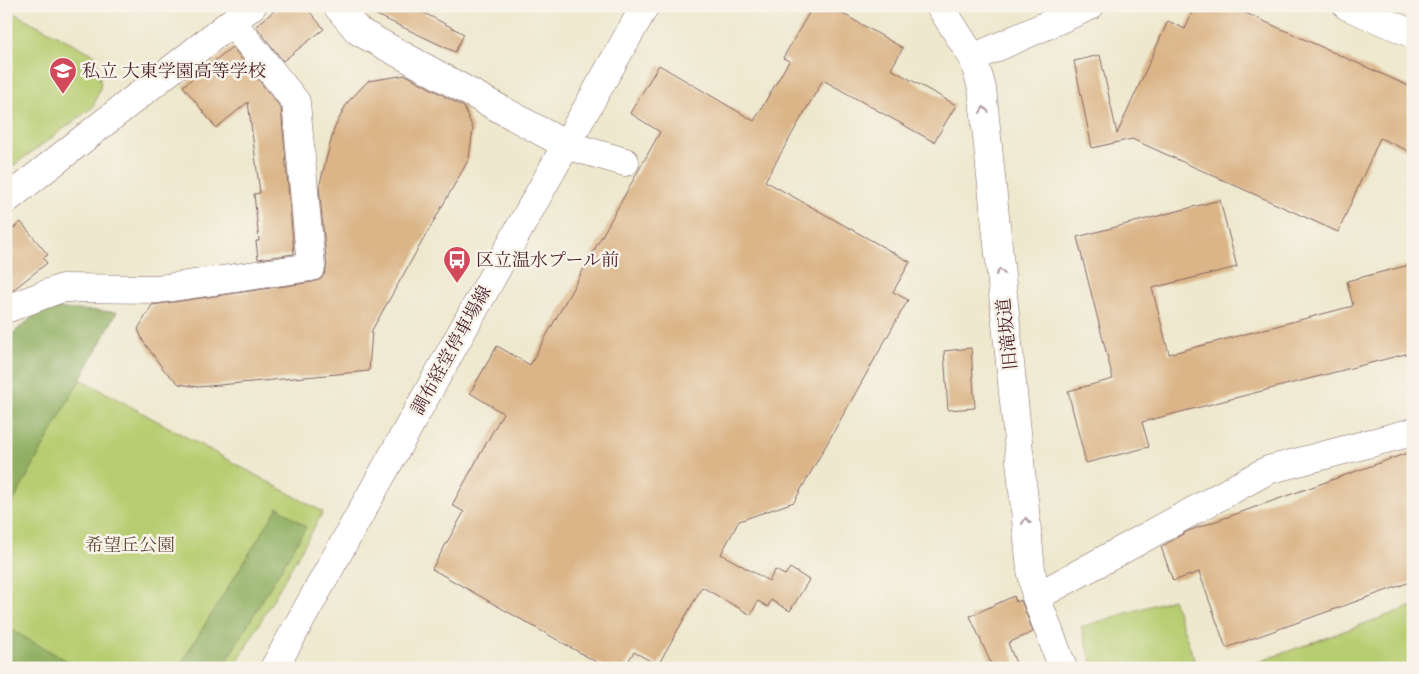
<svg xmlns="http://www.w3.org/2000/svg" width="1419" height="674" font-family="'IM FELL DW Pica','Noto Serif JP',serif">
  <rect width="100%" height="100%" fill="#f7f3e8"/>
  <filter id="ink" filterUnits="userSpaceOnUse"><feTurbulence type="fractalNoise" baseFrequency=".02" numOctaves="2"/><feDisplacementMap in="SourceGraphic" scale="10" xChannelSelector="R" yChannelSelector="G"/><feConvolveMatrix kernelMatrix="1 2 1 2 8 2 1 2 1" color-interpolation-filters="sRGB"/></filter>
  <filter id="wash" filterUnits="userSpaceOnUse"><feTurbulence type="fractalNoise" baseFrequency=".0096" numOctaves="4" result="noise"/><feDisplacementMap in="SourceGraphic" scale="20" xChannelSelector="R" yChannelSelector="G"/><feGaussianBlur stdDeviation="1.12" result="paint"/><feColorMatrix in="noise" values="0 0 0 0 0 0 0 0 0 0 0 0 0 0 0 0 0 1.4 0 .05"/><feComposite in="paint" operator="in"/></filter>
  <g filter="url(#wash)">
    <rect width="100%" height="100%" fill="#eee8ce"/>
    <!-- green -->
    <path fill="#b7cd71" stroke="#80764e" d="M 6,9 L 95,55 L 101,85 L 93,107 L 6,171 Z
      M 6,338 L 323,512 L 234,668 L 6,668 Z
      M 1173,599 L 1197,668 L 1094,668 L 1081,627 Z
      M 1413,606 L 1413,668 L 1242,668 Z"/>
    <!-- forest -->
    <path fill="#91b063" stroke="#6e6847" d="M 44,308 L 117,312 L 6,515 L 6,339 Z
      M 278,507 L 306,527 L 222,668 L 178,668 Z
      M 6,627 L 80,668 L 6,668 Z"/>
    <g id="blocks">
      <!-- building -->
      <path fill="#dbb588" d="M 280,6 L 305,6 L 324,29 L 283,61 L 256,26 Z
        M 358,6 L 411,6 L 464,34 L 455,52 Z
        M 813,6 L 829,6 L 903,48 L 891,69 L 956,105 L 934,142 L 823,80 L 765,181 L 910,262 L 893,292 L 908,300 L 794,502 L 739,521 L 721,554 L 769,581 L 775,570 L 785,575 L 790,568 L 809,580 L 790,611 L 771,600 L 768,607 L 758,601 L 751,615 L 702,587 L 658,665 L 634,652 L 624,668 L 607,668 L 432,569 L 464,512 L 452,505 L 503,413 L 470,393 L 497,346 L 530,365 L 660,132 L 630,113 L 659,65 L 754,121 L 789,61 L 783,58 Z
        M 1195,6 L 1230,6 L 1413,88 L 1413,153 L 1380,138 L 1338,232 L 1132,139 L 1092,148 L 1074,61 L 1100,55 L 1117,134 L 1168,21 L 1185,29 Z
        M 232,47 L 281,108 L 294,254 L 258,259 L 256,241 L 259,241 L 254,194 L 260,193 L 248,102 L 216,128 L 183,86 Z
        M 406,75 L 464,107 L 473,129 L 469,159 L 372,330 L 369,371 L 198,387 L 179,384 L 164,370 L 143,341 L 138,329 L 152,305 L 313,282 L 321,279 L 325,273 L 327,266 L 319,187 L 334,129 L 347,103 L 368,81 Z
        M 1220,200 L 1237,267 L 1152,288 L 1169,354 L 1353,306 L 1347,281 L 1413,264 L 1413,352 L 1142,422 L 1149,447 L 1086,463 L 1068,391 L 1113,379 L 1077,237 Z
        M 21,222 L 48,255 L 43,258 L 47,263 L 13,290 L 6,292 L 6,234 Z
        M 971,348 L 975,408 L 948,410 L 944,351 Z
        M 1413,451 L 1413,581 L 1226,648 L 1199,572 L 1173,581 L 1161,547 L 1188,531 Z
        M 1014,596 L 1016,602 L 1021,600 L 1033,632 L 1008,643 L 1018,668 L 993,668 L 970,616 Z"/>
    </g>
  </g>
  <g filter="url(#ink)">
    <use href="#blocks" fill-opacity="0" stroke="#836564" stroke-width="1"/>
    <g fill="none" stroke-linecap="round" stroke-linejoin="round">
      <defs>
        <path id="minor" d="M 337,6 L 358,31 L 566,145 L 625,162
          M 940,6 L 973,58 L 982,88 L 1031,569 L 1036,597 L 1063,668
          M 973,58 L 1090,6
          M 6,200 L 252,6
          M 6,309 L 62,288 L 159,289 L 311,267 L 296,102 L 232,22
          M 1036,597 L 1268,470 L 1413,432"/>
        <path id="major" d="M 1347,6 L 1413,34
          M 274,668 L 566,145 L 645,6"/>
      </defs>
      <!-- minor casing -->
      <use href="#minor" stroke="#836564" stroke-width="29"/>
      <!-- major casing -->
      <use href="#major" stroke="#836564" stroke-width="29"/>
      <!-- minor -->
      <use href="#minor" stroke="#fff" stroke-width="28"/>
      <!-- major -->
      <use href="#major" stroke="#fff" stroke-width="28"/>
    </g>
    <!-- one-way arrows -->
    <defs><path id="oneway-chevron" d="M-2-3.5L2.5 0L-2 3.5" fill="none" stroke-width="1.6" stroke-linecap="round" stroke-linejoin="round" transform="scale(1.25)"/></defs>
    <g stroke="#ae9aa0">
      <use href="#oneway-chevron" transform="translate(984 110) rotate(-96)"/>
      <use href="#oneway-chevron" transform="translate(1000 272) rotate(-96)"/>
      <use href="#oneway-chevron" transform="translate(1026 521) rotate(-96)"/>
    </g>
  </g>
  <!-- icons -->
  <defs>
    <symbol id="school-pin" viewBox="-11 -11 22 30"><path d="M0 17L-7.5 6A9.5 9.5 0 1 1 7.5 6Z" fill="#d1495b" stroke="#f7f3e8"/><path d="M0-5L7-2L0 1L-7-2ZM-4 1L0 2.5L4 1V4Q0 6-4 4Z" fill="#fff"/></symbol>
    <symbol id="bus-pin" viewBox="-11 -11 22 30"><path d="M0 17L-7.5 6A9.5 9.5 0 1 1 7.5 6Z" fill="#d1495b" stroke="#f7f3e8"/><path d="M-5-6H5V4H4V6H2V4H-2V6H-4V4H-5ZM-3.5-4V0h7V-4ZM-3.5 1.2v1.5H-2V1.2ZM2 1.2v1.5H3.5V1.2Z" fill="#fff"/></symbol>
  </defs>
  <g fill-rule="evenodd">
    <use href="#school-pin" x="47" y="55" width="32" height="43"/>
    <use href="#bus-pin" x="441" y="244" width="32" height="43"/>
  </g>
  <g text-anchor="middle" stroke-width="5" stroke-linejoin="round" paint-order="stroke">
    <!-- poi labels -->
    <g font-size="18" fill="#4a1f2b" stroke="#f7f3e8" text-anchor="start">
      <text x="82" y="77">私立 大東学園高等学校</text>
      <text x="476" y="266">区立温水プール前</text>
    </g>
    <!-- street labels -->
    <g font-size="18" fill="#4a1f2b" stroke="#f7f3e8">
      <text transform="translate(1007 334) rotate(-96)" y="6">旧滝坂道</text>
      <text transform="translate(451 350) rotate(-61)" y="6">調布経堂停車場線</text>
    </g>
    <!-- park labels -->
    <g font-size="18" fill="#654a3c" stroke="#f7f3e8">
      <text x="130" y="551">希望丘公園</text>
    </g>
  </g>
  <!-- margin -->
  <rect width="1419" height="674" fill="none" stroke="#f7f3e8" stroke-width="25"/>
</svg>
